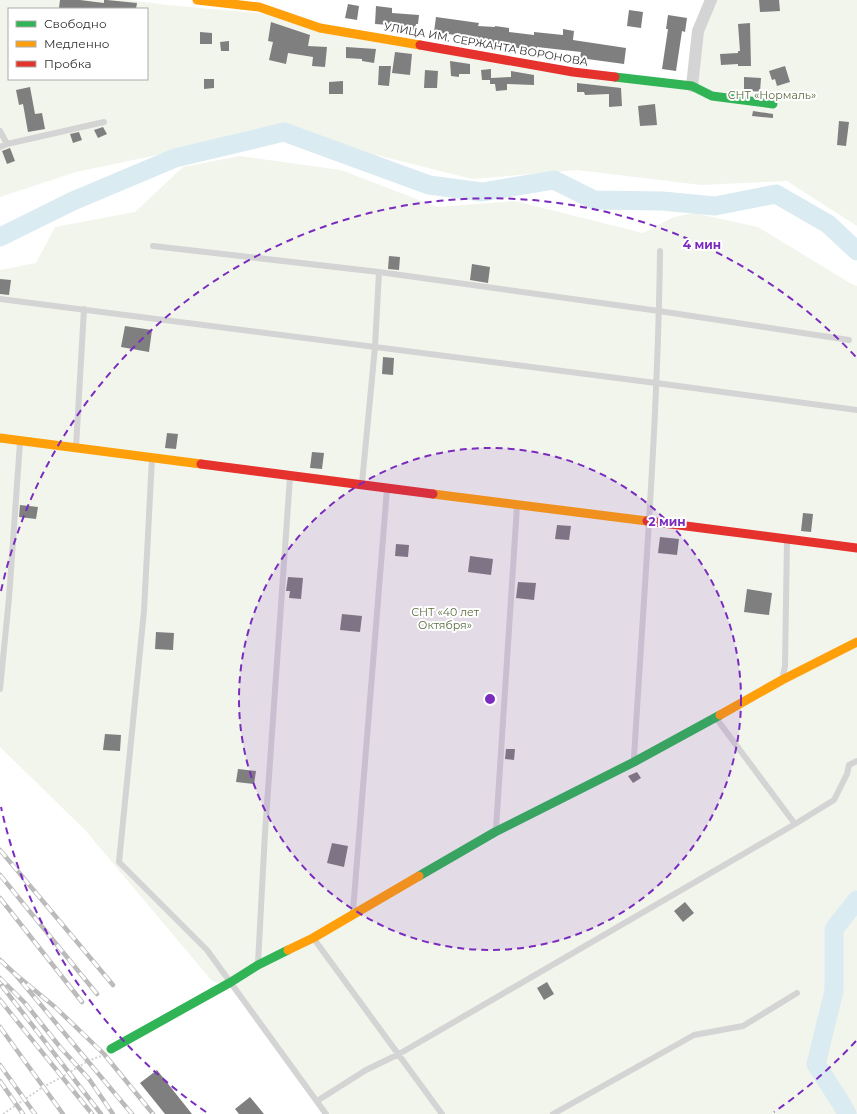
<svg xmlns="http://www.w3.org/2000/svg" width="857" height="1114" font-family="Montserrat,sans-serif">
  <rect width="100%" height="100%" fill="#fff"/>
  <!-- garden -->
  <path fill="#f2f5ec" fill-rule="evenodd" d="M 0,0 L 129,0 L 167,5 L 267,14 L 685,88 L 712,0 L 857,0 L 857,226 L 787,181 L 701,185 L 577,170 L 472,179 L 276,130 L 76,172 L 0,197 ZM 9,9 L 147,9 L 147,79 L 9,79 Z
    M 240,156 L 341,170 L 437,207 L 515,201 L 643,233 L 674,217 L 694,213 L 758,227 L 850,283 L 857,286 L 857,1114 L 325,1114 L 230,987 L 212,981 L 85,830 L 0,747 L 0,270 L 36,263 L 55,227 L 135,212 L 183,167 Z"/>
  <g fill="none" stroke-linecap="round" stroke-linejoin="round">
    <!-- river -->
    <path stroke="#daebf2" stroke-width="19" d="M 0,237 L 73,201 L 175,158 L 284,132 L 429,185 L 482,192 L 554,180 L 594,200 L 662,201 L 715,206 L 776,194 L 828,224 L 857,251
      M 847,1114 L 841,1103 L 816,1064 L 834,991 L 834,929 L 857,900"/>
  </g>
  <!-- building -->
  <path fill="#7f7f7f" d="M 60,0 L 80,0 L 104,3 L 104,0 L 107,0 L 137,3 L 136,9 L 67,9 L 59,8 Z
    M 759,0 L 779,0 L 780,11 L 760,12 Z
    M 348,4 L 359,6 L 357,20 L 345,18 Z
    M 376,6 L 392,8 L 392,13 L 419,15 L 418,24 L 416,24 L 415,30 L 404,29 L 405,26 L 375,24 Z
    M 629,10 L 643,12 L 641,28 L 627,26 Z
    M 668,15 L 687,18 L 685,32 L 682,31 L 676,71 L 662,69 L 668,29 L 666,29 Z
    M 436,17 L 479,23 L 478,26 L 495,27 L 495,26 L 509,28 L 509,32 L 534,35 L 534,32 L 563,35 L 563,29 L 574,31 L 573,40 L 626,48 L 624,64 L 580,58 L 581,52 L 537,47 L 537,51 L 492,44 L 492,42 L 461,40 L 462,36 L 434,32 Z
    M 271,22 L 310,35 L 308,46 L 327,47 L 325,67 L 312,66 L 313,57 L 288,53 L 286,64 L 269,60 L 273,42 L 268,41 Z
    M 750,23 L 751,66 L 738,66 L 738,64 L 721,65 L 720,54 L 738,53 L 738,51 L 740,51 L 738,24 Z
    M 200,32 L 212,33 L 212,44 L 200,44 Z
    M 229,41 L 229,51 L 221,51 L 220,42 Z
    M 346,47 L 376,49 L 374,63 L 362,61 L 362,59 L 346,58 Z
    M 395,52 L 412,54 L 410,75 L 392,73 Z
    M 450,61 L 470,64 L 470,74 L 459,74 L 459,77 L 451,76 Z
    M 379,66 L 391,66 L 389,86 L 378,85 Z
    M 785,66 L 790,82 L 777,86 L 775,79 L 772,80 L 769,71 Z
    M 491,69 L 491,78 L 511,77 L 511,71 L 534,75 L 534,85 L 507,84 L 507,90 L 496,91 L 495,84 L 490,84 L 490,80 L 482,80 L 481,70 Z
    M 425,70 L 438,71 L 437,88 L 424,88 Z
    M 744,77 L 761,78 L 760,92 L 744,90 Z
    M 204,79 L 214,79 L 214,88 L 204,89 Z
    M 343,81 L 343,94 L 329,94 L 329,82 Z
    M 577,83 L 621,88 L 622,106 L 609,107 L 609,94 L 585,95 L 584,92 L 577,92 Z
    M 30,87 L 35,114 L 42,113 L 45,129 L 28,132 L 23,104 L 19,105 L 16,90 Z
    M 655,104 L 657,125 L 640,126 L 638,106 Z
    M 753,111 L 773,114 L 773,118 L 752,116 Z
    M 839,121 L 849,122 L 846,146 L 837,145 Z
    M 103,127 L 107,134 L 98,138 L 94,130 Z
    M 79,132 L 82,140 L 73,143 L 70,134 Z
    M 10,148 L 15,161 L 7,164 L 2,151 Z
    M 389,256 L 400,257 L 399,270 L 388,269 Z
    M 472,264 L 490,267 L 488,283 L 470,280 Z
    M 0,279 L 11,280 L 9,295 L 0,294 Z
    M 125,326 L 152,330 L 149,352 L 121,347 Z
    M 383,357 L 394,358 L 393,375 L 382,374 Z
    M 167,433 L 178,434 L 176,449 L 165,448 Z
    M 312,452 L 324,453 L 322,469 L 310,468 Z
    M 20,505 L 38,507 L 36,519 L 19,517 Z
    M 803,513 L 813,514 L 811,532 L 801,531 Z
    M 557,525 L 571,526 L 569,540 L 555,539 Z
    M 660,537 L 679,539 L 677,555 L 658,553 Z
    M 396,544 L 409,545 L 408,557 L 395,556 Z
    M 470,556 L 493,559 L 491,575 L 468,572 Z
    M 288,577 L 303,578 L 301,599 L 289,598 L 290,591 L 286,591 Z
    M 518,582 L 536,583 L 534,600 L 516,598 Z
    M 747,589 L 772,593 L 769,615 L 744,612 Z
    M 342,614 L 362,616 L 360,632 L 340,630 Z
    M 156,632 L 174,633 L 173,650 L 155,649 Z
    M 105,734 L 121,735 L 120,751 L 103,750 Z
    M 506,749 L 515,749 L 514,760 L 505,759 Z
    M 238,769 L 256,771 L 254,784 L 236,782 Z
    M 637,772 L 641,778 L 633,783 L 628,776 Z
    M 332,843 L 348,846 L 344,867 L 327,863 Z
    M 685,902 L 694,913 L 683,922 L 674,911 Z
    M 547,982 L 554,994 L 544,1000 L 537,988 Z
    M 157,1070 L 192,1114 L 165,1114 L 140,1083 Z
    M 250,1097 L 264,1114 L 239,1114 L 235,1109 Z"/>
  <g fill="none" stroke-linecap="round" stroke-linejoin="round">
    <!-- path -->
    <path stroke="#d4d4d4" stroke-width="2" stroke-dasharray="2 2" stroke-linecap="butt" d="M 3,1114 L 43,1087 L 62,1077 L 88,1061 L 101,1056"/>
    <!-- lane -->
    <path stroke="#d4d4d4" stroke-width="6" d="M 0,131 L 7,144
      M 0,147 L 7,144 L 104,122
      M 153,246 L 379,272 L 659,311 L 849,340
      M 0,299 L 656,383 L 857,410
      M 76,447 L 84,309
      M 152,458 L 144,611 L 119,862 L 207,950 L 326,1114
      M 362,483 L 375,347 L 379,272
      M 783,676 L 785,666 L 787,540
      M 0,689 L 9,598 L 20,442
      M 716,718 L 795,824
      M 634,758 C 644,590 658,420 660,251
      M 496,829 L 517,506
      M 353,911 L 387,489
      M 314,939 L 442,1114
      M 258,963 L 265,833 L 290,477
      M 317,1101 L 366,1070 L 399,1054 L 795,824 L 834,800 L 847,774 L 849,765 L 857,761
      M 553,1114 L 694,1035 L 743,1026 L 797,993"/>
    <!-- street -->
    <path stroke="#d4d4d4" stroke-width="12" d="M 692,86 L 698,31 L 711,0"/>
    <!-- fast -->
    <path stroke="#30b455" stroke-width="9" d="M 615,77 L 692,86 L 712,96 L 773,104
      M 419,876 L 495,832 L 634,762 L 720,715
      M 111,1049 L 231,982 L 258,965 L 288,950"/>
    <!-- slow -->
    <path stroke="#ff9f0a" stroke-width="9" d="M 197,0 L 259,7 L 320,28 L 420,45
      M 0,438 L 201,464
      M 433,494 L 647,521
      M 720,715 L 782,680 L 857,642
      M 288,950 L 313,938 L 419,876"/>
    <!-- jam -->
    <path stroke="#e5322d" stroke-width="9" d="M 420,45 L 573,72 L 615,77
      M 201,464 L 433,494
      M 647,521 L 857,548"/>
    <defs>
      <path id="rail" d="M 0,850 L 113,985
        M 0,875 L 97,994
        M 0,898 L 82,1002
        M 0,960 L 15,974
        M 0,978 L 25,1003 L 60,1047 L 89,1079 L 113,1114
        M 2,986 L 101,1114
        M 0,1000 L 92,1114
        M 0,1027 L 63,1114
        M 0,1065 L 35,1114
        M 0,1081 L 23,1114
        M 132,1114 L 15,974 L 55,1007 L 104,1054 L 153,1114"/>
    </defs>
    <!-- rail casing -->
    <use href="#rail" stroke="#bbb" stroke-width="4.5"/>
    <!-- rail -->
    <use href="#rail" stroke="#fff" stroke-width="3" stroke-dasharray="9" stroke-linecap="butt"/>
  </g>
  <!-- distance rings -->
  <circle cx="490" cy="699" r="251" fill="#7b2cbf" fill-opacity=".12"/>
  <g fill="none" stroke="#7b2cbf" stroke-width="2" stroke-dasharray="7 5">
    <circle cx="490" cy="699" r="251"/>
    <path d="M856 1041A501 501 0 0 1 774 1112M206 1112A501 501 0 0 1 1 807M1 591A501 501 0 0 1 856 357"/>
  </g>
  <g text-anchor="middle" stroke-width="4" stroke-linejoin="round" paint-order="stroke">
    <!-- street labels -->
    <g font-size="11" fill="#2f2f2f" stroke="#fff">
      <text transform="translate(486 44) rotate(10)" y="4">УЛИЦА ИМ. СЕРЖАНТА ВОРОНОВА</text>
    </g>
    <!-- park labels -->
    <g font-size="11" fill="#576c3c" stroke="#fff">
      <text x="772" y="99">СНТ «Нормаль»</text>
      <text x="445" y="616">СНТ «40 лет<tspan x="445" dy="13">Октября»</tspan></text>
    </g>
  </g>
  <circle cx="490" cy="699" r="6" fill="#7b2cbf" stroke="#fff" stroke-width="2"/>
  <g font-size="12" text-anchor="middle" font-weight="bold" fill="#7b2cbf" stroke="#fff" stroke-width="4" stroke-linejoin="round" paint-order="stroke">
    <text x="702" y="249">4 мин</text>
    <text x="667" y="526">2 мин</text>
  </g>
  <!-- legend -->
  <rect x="8" y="8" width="140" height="72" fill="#ffffff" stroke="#acacac"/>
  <rect x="16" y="21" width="20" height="6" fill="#30b455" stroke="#acacac"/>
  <text x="44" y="28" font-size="12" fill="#2f2f2f">Свободно</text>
  <rect x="16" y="41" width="20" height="6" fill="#ff9f0a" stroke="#acacac"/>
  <text x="44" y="48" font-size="12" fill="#2f2f2f">Медленно</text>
  <rect x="16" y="61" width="20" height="6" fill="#e5322d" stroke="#acacac"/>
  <text x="44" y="68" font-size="12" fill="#2f2f2f">Пробка</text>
</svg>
